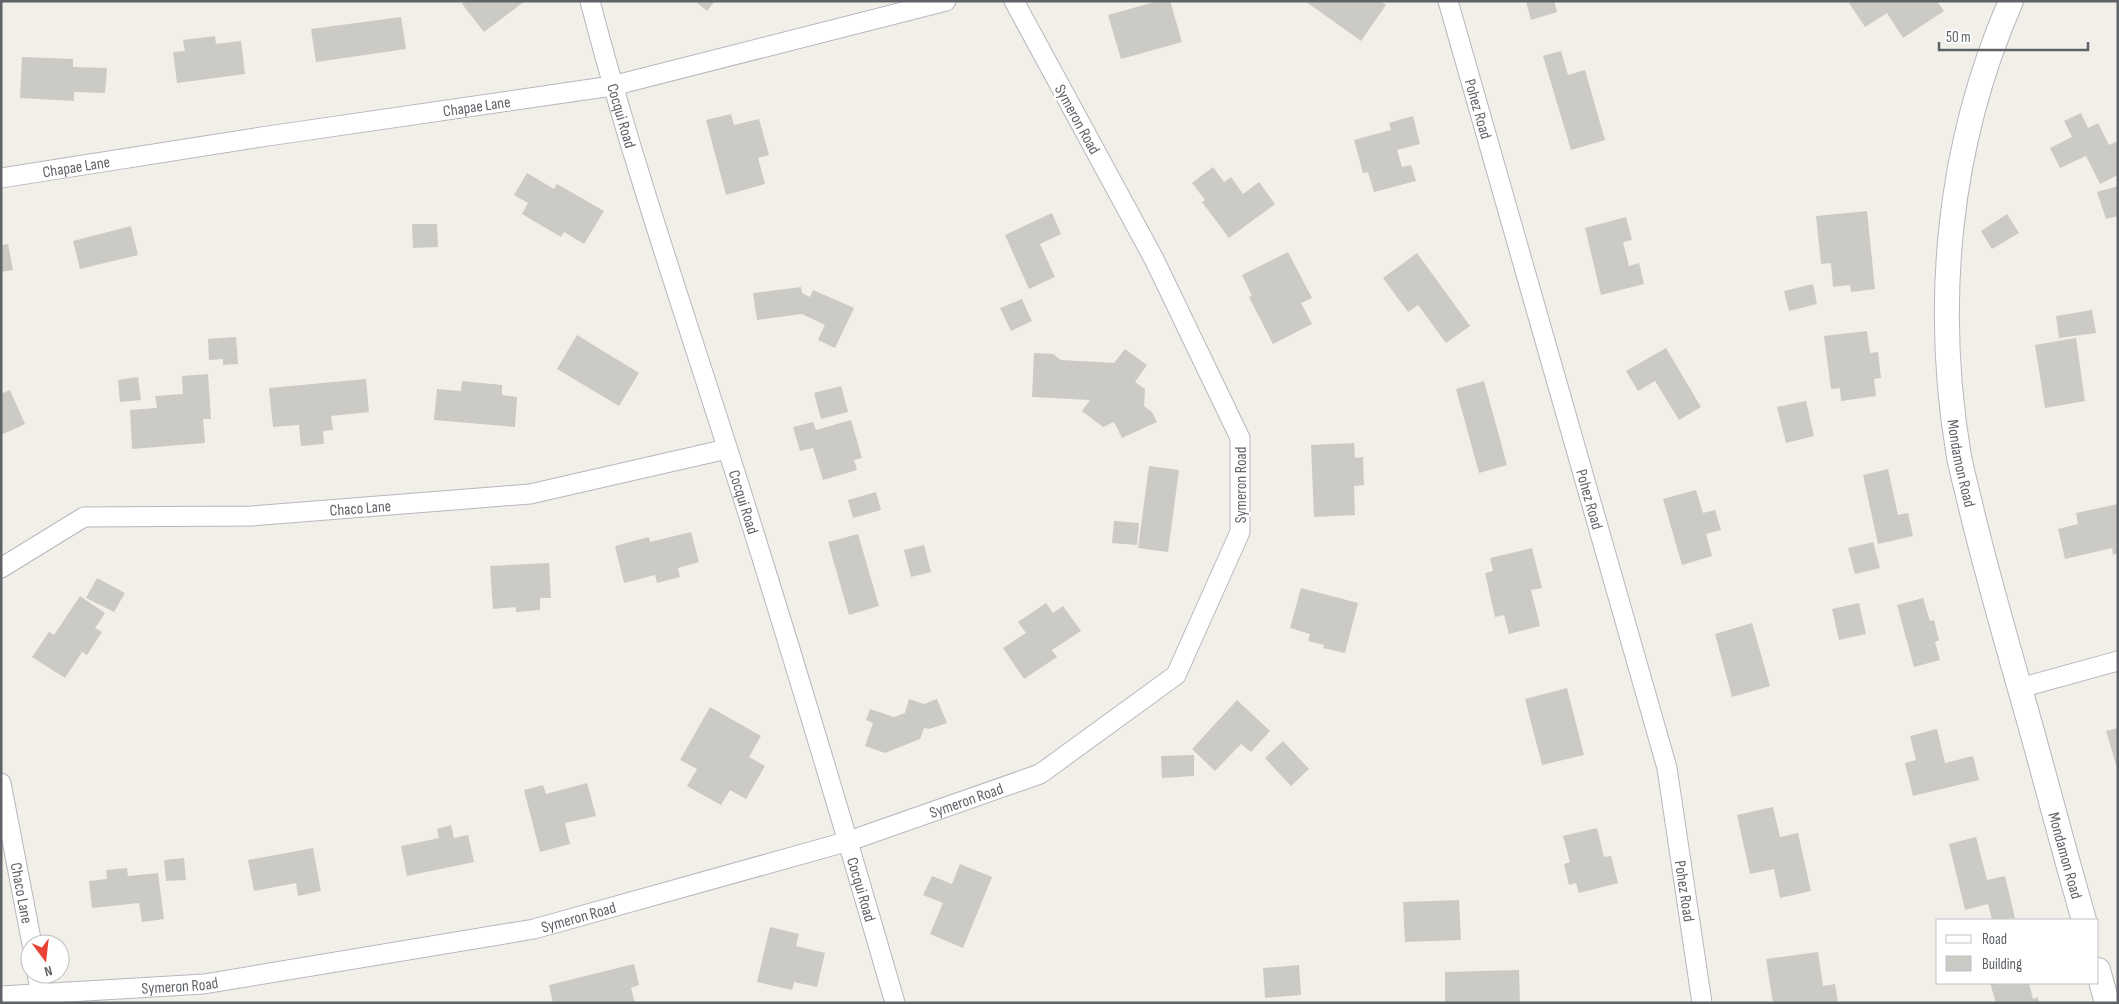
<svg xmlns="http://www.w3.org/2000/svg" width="2119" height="1004" font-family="'Sofia Sans Condensed',sans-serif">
  <rect width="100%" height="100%" fill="#f1efe8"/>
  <!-- building -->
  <path fill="#cccac5" d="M 466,1 L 525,1 L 484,32 L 462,4 Z
    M 695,1 L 715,1 L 707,11 Z
    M 1158,1 L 1170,1 L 1182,42 L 1121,59 L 1108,15 Z
    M 1305,1 L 1380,1 L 1386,5 L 1361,41 Z
    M 1526,1 L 1554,1 L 1557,12 L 1531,20 Z
    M 1852,1 L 1937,1 L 1944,11 L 1903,38 L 1887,13 L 1865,27 L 1849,3 Z
    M 401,17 L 406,49 L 316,62 L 311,29 Z
    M 215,36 L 216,44 L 241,41 L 245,74 L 177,83 L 173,52 L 185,51 L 183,40 Z
    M 1561,51 L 1568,75 L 1585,70 L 1605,140 L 1571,150 L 1543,56 Z
    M 22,57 L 73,59 L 73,67 L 107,68 L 105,93 L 74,92 L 74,101 L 20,98 Z
    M 2081,113 L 2088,128 L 2098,123 L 2109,145 L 2118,141 L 2118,175 L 2100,184 L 2086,156 L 2060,168 L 2050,148 L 2072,137 L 2064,121 Z
    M 731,114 L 734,125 L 759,119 L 769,155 L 758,158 L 765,184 L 726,195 L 706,120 Z
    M 1413,116 L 1420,144 L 1397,150 L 1402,167 L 1411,165 L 1416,181 L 1374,192 L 1368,172 L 1363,173 L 1354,140 L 1391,130 L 1389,123 Z
    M 1213,167 L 1224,182 L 1231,177 L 1243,194 L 1259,182 L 1275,204 L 1229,238 L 1202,202 L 1205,200 L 1192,183 Z
    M 527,173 L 554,189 L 557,184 L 604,211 L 584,244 L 564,232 L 561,237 L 522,214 L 528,203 L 514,195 Z
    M 2118,186 L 2118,216 L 2106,219 L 2097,192 Z
    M 1867,211 L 1875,289 L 1851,292 L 1850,285 L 1833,287 L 1831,263 L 1821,264 L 1816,216 Z
    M 1052,213 L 1061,234 L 1040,244 L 1055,277 L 1029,289 L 1005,235 Z
    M 2007,214 L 2019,233 L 1992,249 L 1981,231 Z
    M 1626,217 L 1632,240 L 1623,242 L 1629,266 L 1639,263 L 1644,284 L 1601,295 L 1585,228 Z
    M 412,224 L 437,224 L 438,247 L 413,248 Z
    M 131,226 L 138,255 L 80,269 L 73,241 Z
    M 8,244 L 13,270 L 1,272 L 1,245 Z
    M 1288,252 L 1312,298 L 1301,303 L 1312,324 L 1273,344 L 1249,297 L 1252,296 L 1242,275 Z
    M 1417,253 L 1470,326 L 1446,343 L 1418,305 L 1408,312 L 1383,278 Z
    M 1813,284 L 1817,304 L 1789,311 L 1784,291 Z
    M 801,287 L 802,293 L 810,297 L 813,290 L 854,308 L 835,348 L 818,340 L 825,325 L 802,314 L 757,320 L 753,293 Z
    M 1022,299 L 1032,321 L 1011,331 L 1000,308 Z
    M 2092,310 L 2096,333 L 2059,338 L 2056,316 Z
    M 1867,331 L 1870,353 L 1878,352 L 1881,378 L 1874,379 L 1876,396 L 1841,401 L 1840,388 L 1831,389 L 1824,336 Z
    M 577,335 L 639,373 L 619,406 L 557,369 Z
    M 236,337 L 238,364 L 223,365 L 223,359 L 209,360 L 208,339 Z
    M 2076,338 L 2085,401 L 2045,408 L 2035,345 Z
    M 1666,348 L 1701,407 L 1679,420 L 1655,381 L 1638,391 L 1626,371 Z
    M 1125,349 L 1147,365 L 1135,382 L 1145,389 L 1144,406 L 1152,412 L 1157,422 L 1122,438 L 1114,422 L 1103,427 L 1082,411 L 1090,400 L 1032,397 L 1034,353 L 1053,354 L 1061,360 L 1114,363 Z
    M 208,374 L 211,419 L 203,419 L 205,443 L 132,449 L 130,410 L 157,408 L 155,396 L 183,394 L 182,376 Z
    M 138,377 L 141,400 L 120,402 L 118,380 Z
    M 366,379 L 369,412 L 331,416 L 333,430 L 323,431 L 324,444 L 301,446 L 299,425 L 273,427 L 269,388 Z
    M 462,381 L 502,385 L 502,395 L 517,397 L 515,427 L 434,420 L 437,389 L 461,391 Z
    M 1484,381 L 1507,465 L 1479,473 L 1456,389 Z
    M 841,386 L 848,412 L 821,419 L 814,393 Z
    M 10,390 L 25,424 L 1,435 L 1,394 Z
    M 1806,401 L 1814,436 L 1786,443 L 1777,407 Z
    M 851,420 L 862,458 L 854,460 L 857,470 L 823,480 L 813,448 L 800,451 L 793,427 L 813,422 L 816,430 Z
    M 1354,443 L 1355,458 L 1363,457 L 1364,485 L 1354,486 L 1355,515 L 1314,517 L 1311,445 Z
    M 1149,466 L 1179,470 L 1168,552 L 1138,548 Z
    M 1888,469 L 1898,515 L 1908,513 L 1913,536 L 1878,544 L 1863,475 Z
    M 1696,490 L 1703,513 L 1715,510 L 1721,530 L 1706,534 L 1712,556 L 1682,565 L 1663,499 Z
    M 876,492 L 881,510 L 853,518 L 848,500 Z
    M 2118,504 L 2118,553 L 2113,555 L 2112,548 L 2065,559 L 2058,529 L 2078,524 L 2076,513 Z
    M 1114,521 L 1139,523 L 1137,545 L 1112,543 Z
    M 691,532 L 699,562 L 678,568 L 680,577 L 657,583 L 655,575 L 624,583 L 615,546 L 649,537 L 650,542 Z
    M 858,534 L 879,606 L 849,615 L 828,542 Z
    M 1873,542 L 1880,568 L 1855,574 L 1848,548 Z
    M 924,545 L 931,572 L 911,577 L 904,550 Z
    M 1532,548 L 1542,588 L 1531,590 L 1540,626 L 1509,634 L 1504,615 L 1495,617 L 1485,573 L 1493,571 L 1490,558 Z
    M 549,563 L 551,598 L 540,598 L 540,610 L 516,612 L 516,607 L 493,609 L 490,566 Z
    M 97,578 L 125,593 L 114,612 L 86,598 Z
    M 1301,588 L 1358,603 L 1345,653 L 1323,648 L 1324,645 L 1308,641 L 1310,634 L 1290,628 Z
    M 80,596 L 105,613 L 95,628 L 102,632 L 87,655 L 82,652 L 65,678 L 32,657 L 49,632 L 54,635 Z
    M 1923,598 L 1930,621 L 1934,620 L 1939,640 L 1935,642 L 1940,660 L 1914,667 L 1897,605 Z
    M 1046,603 L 1053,613 L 1063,606 L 1081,631 L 1052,650 L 1057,657 L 1024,679 L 1003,648 L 1026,633 L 1018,622 Z
    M 1859,603 L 1866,634 L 1839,640 L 1832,609 Z
    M 1752,623 L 1770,686 L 1732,697 L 1715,634 Z
    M 1567,688 L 1584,755 L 1542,765 L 1525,699 Z
    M 909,699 L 924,704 L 937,699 L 947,723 L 929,729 L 924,728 L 920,739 L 885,753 L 865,746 L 873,723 L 866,720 L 870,709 L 894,717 L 905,713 Z
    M 1237,700 L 1270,731 L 1251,752 L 1241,744 L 1215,771 L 1192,749 Z
    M 710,707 L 761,736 L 749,757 L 765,766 L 746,799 L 730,790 L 721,805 L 687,786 L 697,769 L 680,760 Z
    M 2118,728 L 2118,768 L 2117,768 L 2106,731 Z
    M 1937,729 L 1945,763 L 1973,756 L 1979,780 L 1913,796 L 1905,763 L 1916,760 L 1910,736 Z
    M 1283,741 L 1309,769 L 1291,786 L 1265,758 Z
    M 1194,755 L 1194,776 L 1162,778 L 1161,756 Z
    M 587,783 L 596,816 L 565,823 L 570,844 L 540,852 L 524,790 L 543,785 L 546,794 Z
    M 1773,807 L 1780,837 L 1798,833 L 1811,891 L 1780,898 L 1774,869 L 1750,874 L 1737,815 Z
    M 451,825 L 454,838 L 468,835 L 474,862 L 407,876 L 401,846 L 439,838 L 437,829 Z
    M 1597,828 L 1604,857 L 1611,856 L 1618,883 L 1579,893 L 1576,883 L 1569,885 L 1564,864 L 1570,862 L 1563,836 Z
    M 1976,837 L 1987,880 L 2005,876 L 2015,918 L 1992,920 L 1988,904 L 1965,910 L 1949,844 Z
    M 313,848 L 321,891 L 298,896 L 296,883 L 254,891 L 248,860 Z
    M 184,858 L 186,880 L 166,881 L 164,860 Z
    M 960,864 L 992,877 L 963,948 L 930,934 L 943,903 L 923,895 L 932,876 L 952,884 Z
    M 127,868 L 128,876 L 158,873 L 164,919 L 142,922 L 139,903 L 92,908 L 89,881 L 107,879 L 106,870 Z
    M 1459,900 L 1461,940 L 1405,942 L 1403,902 Z
    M 770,927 L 799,934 L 796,946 L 825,953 L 817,987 L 794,982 L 792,990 L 757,982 Z
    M 1818,952 L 1823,986 L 1835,984 L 1838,1003 L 1773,1003 L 1766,959 Z
    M 634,964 L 639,985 L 631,988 L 635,1003 L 553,1003 L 549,985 Z
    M 1299,965 L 1301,995 L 1265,998 L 1263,968 Z
    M 1519,970 L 1520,1003 L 1445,1003 L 1445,972 Z
    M 1990,983 L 2029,983 L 2033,999 L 2038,997 L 2039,1003 L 1996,1003 Z"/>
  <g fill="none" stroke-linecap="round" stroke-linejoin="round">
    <defs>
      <g id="minor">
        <path id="s1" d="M 590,1 C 629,151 679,297 726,444 C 785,629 841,816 895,1003"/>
        <path id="s2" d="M 1448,1 L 1667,768 L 1702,1003"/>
        <path id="s3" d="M 1,178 L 268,136 L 612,86 L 946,1"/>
        <path id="s4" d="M 1,568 L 84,517 L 252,516 L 530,494 L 727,449"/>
        <path d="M 2020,688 L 2118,661"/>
        <path id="s5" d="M 1,783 L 32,944"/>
        <path d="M 37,974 L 41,993"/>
        <path id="s6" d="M 1,996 L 204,984 L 534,929 L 849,841 L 1040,774 L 1176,675 L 1240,532 L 1240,438 L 1154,259 L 1014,1"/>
      </g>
      <g id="tertiary">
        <path id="s7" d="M 2011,1 C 1948,145 1933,303 1959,457 C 1963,476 1968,494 1972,512 C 1986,569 2002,626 2018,682 C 2041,761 2061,841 2084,920"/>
        <path d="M 2098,970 L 2107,1003"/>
      </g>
    </defs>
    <!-- minor casing -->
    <use href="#minor" stroke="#b5b8bc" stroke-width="21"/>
    <!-- tertiary casing -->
    <use href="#tertiary" stroke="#b5b8bc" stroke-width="26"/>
    <!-- minor -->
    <use href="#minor" stroke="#fff" stroke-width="19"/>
    <!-- tertiary -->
    <use href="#tertiary" stroke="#fff" stroke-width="24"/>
  </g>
  <g text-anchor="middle" stroke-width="4.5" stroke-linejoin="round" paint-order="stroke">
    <!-- street labels -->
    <g font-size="16" fill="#5f6368" stroke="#fff">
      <text dy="6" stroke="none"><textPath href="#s3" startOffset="481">Chapae Lane</textPath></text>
      <text dy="6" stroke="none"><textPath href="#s2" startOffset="112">Pohez Road</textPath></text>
      <text dy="6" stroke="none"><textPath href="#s1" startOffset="119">Cocqui Road</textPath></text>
      <text transform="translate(1078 119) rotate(61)" y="6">Symeron Road</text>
      <text dy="6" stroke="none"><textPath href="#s3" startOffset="76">Chapae Lane</textPath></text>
      <text dy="6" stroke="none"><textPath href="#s7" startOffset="472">Mondamon Road</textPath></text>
      <text transform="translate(1240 485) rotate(-90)" y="6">Symeron Road</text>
      <text dy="6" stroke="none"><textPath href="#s2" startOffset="518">Pohez Road</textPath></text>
      <text dy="6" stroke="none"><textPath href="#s1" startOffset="524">Cocqui Road</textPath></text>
      <text dy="6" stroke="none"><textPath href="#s4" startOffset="374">Chaco Lane</textPath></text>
      <text dy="6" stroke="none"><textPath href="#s6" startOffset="989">Symeron Road</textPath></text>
      <text dy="6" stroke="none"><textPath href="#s7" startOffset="878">Mondamon Road</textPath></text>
      <text dy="6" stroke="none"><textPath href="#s1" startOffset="929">Cocqui Road</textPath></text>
      <text dy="6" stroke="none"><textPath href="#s2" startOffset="922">Pohez Road</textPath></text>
      <text dy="6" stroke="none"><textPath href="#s5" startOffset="112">Chaco Lane</textPath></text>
      <text dy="6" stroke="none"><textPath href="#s6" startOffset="584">Symeron Road</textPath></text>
      <text dy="6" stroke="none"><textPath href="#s6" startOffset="179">Symeron Road</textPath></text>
    </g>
  </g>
  <!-- border -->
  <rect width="2119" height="1004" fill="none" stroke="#5f6368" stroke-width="5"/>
  <!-- legend -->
  <rect x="1936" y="919" width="162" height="65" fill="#ffffff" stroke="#bfc1c3"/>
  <rect x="1946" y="935" width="25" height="8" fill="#ffffff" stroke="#bfc1c3"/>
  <text x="1982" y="944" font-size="15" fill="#5f6368">Road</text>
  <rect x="1946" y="956" width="25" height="15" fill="#cccac5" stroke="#bfc1c3"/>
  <text x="1982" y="969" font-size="15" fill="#5f6368">Building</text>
  <!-- north arrow -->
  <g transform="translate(45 959) rotate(165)"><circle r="24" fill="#ffffff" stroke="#bfc1c3"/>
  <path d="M0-4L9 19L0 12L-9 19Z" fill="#ea4335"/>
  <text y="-8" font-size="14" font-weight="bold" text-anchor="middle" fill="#5f6368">N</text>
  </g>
  <!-- scale -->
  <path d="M1939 42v8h149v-8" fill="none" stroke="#5f6368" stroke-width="2.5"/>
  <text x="1946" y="42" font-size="15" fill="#5f6368" stroke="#ffffff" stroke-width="4" paint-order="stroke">50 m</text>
</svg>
